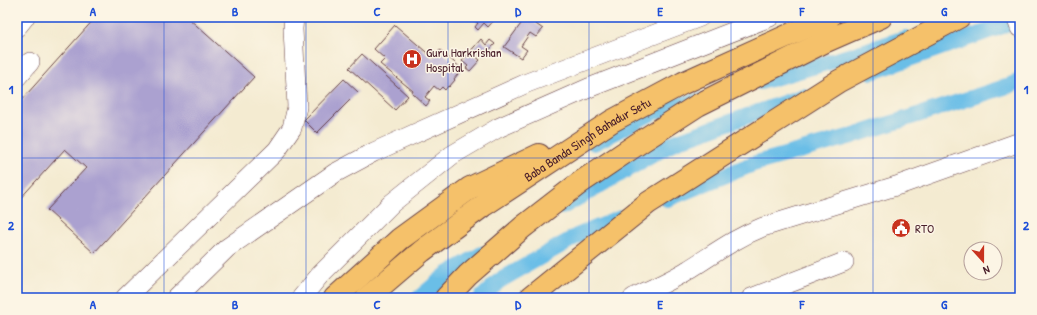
<svg xmlns="http://www.w3.org/2000/svg" width="1037" height="315" font-family="'Patrick Hand',sans-serif">
  <rect width="100%" height="100%" fill="#fcf5e5"/>
  <filter id="ink" filterUnits="userSpaceOnUse"><feTurbulence type="fractalNoise" baseFrequency=".025" numOctaves="2"/><feDisplacementMap in="SourceGraphic" scale="8" xChannelSelector="R" yChannelSelector="G"/><feConvolveMatrix kernelMatrix="1 2 1 2 8 2 1 2 1" color-interpolation-filters="sRGB"/></filter>
  <filter id="wash" filterUnits="userSpaceOnUse"><feTurbulence type="fractalNoise" baseFrequency=".012" numOctaves="4" result="noise"/><feDisplacementMap in="SourceGraphic" scale="16" xChannelSelector="R" yChannelSelector="G"/><feGaussianBlur stdDeviation="0.9" result="paint"/><feColorMatrix in="noise" values="0 0 0 0 0 0 0 0 0 0 0 0 0 0 0 0 0 1.4 0 .05"/><feComposite in="paint" operator="in"/></filter>
  <g filter="url(#wash)">
    <rect width="100%" height="100%" fill="#f4ebd1"/>
    <g fill="none" stroke-linecap="round" stroke-linejoin="round">
      <!-- canal -->
      <path stroke="#6bbee7" stroke-width="16" d="M 872,72 L 1020,20
        M 760,82 L 836,60 L 905,38
        M 594,143 L 654,112 L 698,100
        M 667,199 L 753,164 L 852,136 L 1008,86 L 1020,81
        M 562,207 L 675,142 L 803,96
        M 419,298 L 446,275 L 482,254
        M 481,298 L 499,281 L 577,236 L 621,218"/>
    </g>
    <g id="blocks">
      <!-- building -->
      <path fill="#aba1d0" d="M 96,17 L 187,17 L 254,77 L 94,253 L 47,210 L 86,168 L 65,149 L 17,202 L 17,105 Z
        M 471,17 L 497,17 L 488,27 L 484,23 L 478,30 L 475,27 L 478,23 Z
        M 526,17 L 543,29 L 536,37 L 530,33 L 521,46 L 527,50 L 521,58 L 504,47 Z
        M 395,25 L 433,58 L 440,50 L 462,69 L 454,79 L 455,80 L 449,87 L 448,86 L 445,90 L 442,87 L 439,90 L 434,86 L 425,97 L 430,101 L 426,106 L 412,93 L 413,91 L 380,64 L 385,59 L 374,49 Z
        M 481,39 L 486,45 L 490,40 L 495,44 L 484,56 L 477,50 L 473,54 L 480,60 L 470,71 L 466,68 L 468,66 L 462,61 Z
        M 362,54 L 408,96 L 395,110 L 349,68 Z
        M 344,79 L 358,92 L 317,133 L 304,120 Z"/>
    </g>
  </g>
  <g filter="url(#ink)">
    <use href="#blocks" fill-opacity="0" stroke="#643e44" stroke-width="1"/>
    <g fill="none" stroke-linecap="round" stroke-linejoin="round">
      <defs>
        <path id="minor" d="M 1016,17 L 1020,28
          M 17,27 L 25,17
          M 17,77 L 30,62
          M 125,298 L 277,150 L 292,128 L 297,107 L 293,29 L 294,17
          M 176,298 L 227,248 L 335,173 L 374,152 L 527,83 L 700,17
          M 301,298 L 320,275 L 392,203 L 452,155 L 498,128 L 591,87 L 770,17
          M 633,298 C 651,289 671,281 688,270 C 714,254 733,239 763,227 L 899,185 L 1020,142
          M 751,298 L 844,262"/>
        <g id="highway">
          <path d="M 335,298 L 400,239 L 470,188 L 539,155"/>
          <path id="s1" d="M 367,298 L 422,251 L 484,205 L 612,121 L 683,83 L 829,17"/>
          <path d="M 446,298 L 468,275 L 523,227 L 581,182 L 642,141 L 698,105 L 824,42 L 881,17"/>
          <path d="M 530,298 L 648,203 L 839,81 L 959,17"/>
        </g>
      </defs>
      <!-- minor casing -->
      <use href="#minor" stroke="#643e44" stroke-width="20"/>
      <!-- highway casing -->
      <use href="#highway" stroke="#643e44" stroke-width="24"/>
      <!-- minor -->
      <use href="#minor" stroke="#fff" stroke-width="19"/>
      <!-- highway -->
      <use href="#highway" stroke="#f5c16b" stroke-width="22"/>
    </g>
  </g>
  <!-- grid -->
  <path fill="none" stroke="#1d4ed8" stroke-width="1" stroke-opacity="0.55" d="M 164,17 L 164,298M 306,17 L 306,298M 448,17 L 448,298M 589,17 L 589,298M 731,17 L 731,298M 873,17 L 873,298M 17,158 L 1020,158"/>
  <!-- icons -->
  <defs>
    <symbol id="hospital-disc" viewBox="-11 -11 22 22"><circle r="9.5" fill="#c8321e" stroke="#fcf5e5"/><path d="M-5-5h3v3.5h4V-5h3V5h-3V1.5h-4V5h-3Z" fill="#fff"/></symbol>
    <symbol id="civic-disc" viewBox="-11 -11 22 22"><circle r="9.5" fill="#c8321e" stroke="#fcf5e5"/><path d="M-.6-6.5H3V-4.5H.6V-3L4-1V1h2V6H-6V1h2V-1L-.6-3ZM-1.2 2.5V6h2.4V2.5Z" fill="#fff"/></symbol>
  </defs>
  <g fill-rule="evenodd">
    <use href="#hospital-disc" x="401" y="48" width="22" height="22"/>
    <use href="#civic-disc" x="890" y="217" width="22" height="22"/>
  </g>
  <g text-anchor="middle" stroke-width="3" stroke-linejoin="round" paint-order="stroke">
    <!-- poi labels -->
    <g font-size="13" fill="#4a1f2b" stroke="#fcf5e5" text-anchor="start">
      <text x="426" y="57">Guru Harkrishan<tspan x="426" dy="15">Hospital</tspan></text>
      <text x="915" y="233">RTO</text>
    </g>
    <!-- street labels -->
    <g font-size="13" fill="#4a1f2b" stroke="#fcf5e5">
      <text dy="5" stroke="none"><textPath href="#s1" startOffset="272">Baba Banda Singh Bahadur Setu</textPath></text>
    </g>
  </g>
  <!-- margin -->
  <rect width="1037" height="315" fill="none" stroke="#fcf5e5" stroke-width="44"/>
  <!-- north arrow -->
  <g transform="translate(983 261) rotate(159)"><circle r="19" fill="#fcf5e5" stroke="#b59f9b"/>
  <path d="M0-3L7 15L0 10L-7 15Z" fill="#c8321e"/>
  <text y="-6" font-size="11" font-weight="bold" text-anchor="middle" fill="#4a1f2b">N</text>
  </g>
  <rect x="22" y="22" width="993" height="271" fill="none" stroke="#1d4ed8" stroke-width="1.5"/>
  <g font-size="13" text-anchor="middle" font-weight="bold" fill="#1d4ed8">
    <text x="93" y="16">A</text>
    <text x="235" y="16">B</text>
    <text x="377" y="16">C</text>
    <text x="518" y="16">D</text>
    <text x="660" y="16">E</text>
    <text x="802" y="16">F</text>
    <text x="944" y="16">G</text>
    <text x="11" y="94">1</text>
    <text x="1026" y="94">1</text>
    <text x="11" y="230">2</text>
    <text x="1026" y="230">2</text>
    <text x="93" y="309">A</text>
    <text x="235" y="309">B</text>
    <text x="377" y="309">C</text>
    <text x="518" y="309">D</text>
    <text x="660" y="309">E</text>
    <text x="802" y="309">F</text>
    <text x="944" y="309">G</text>
  </g>
</svg>
